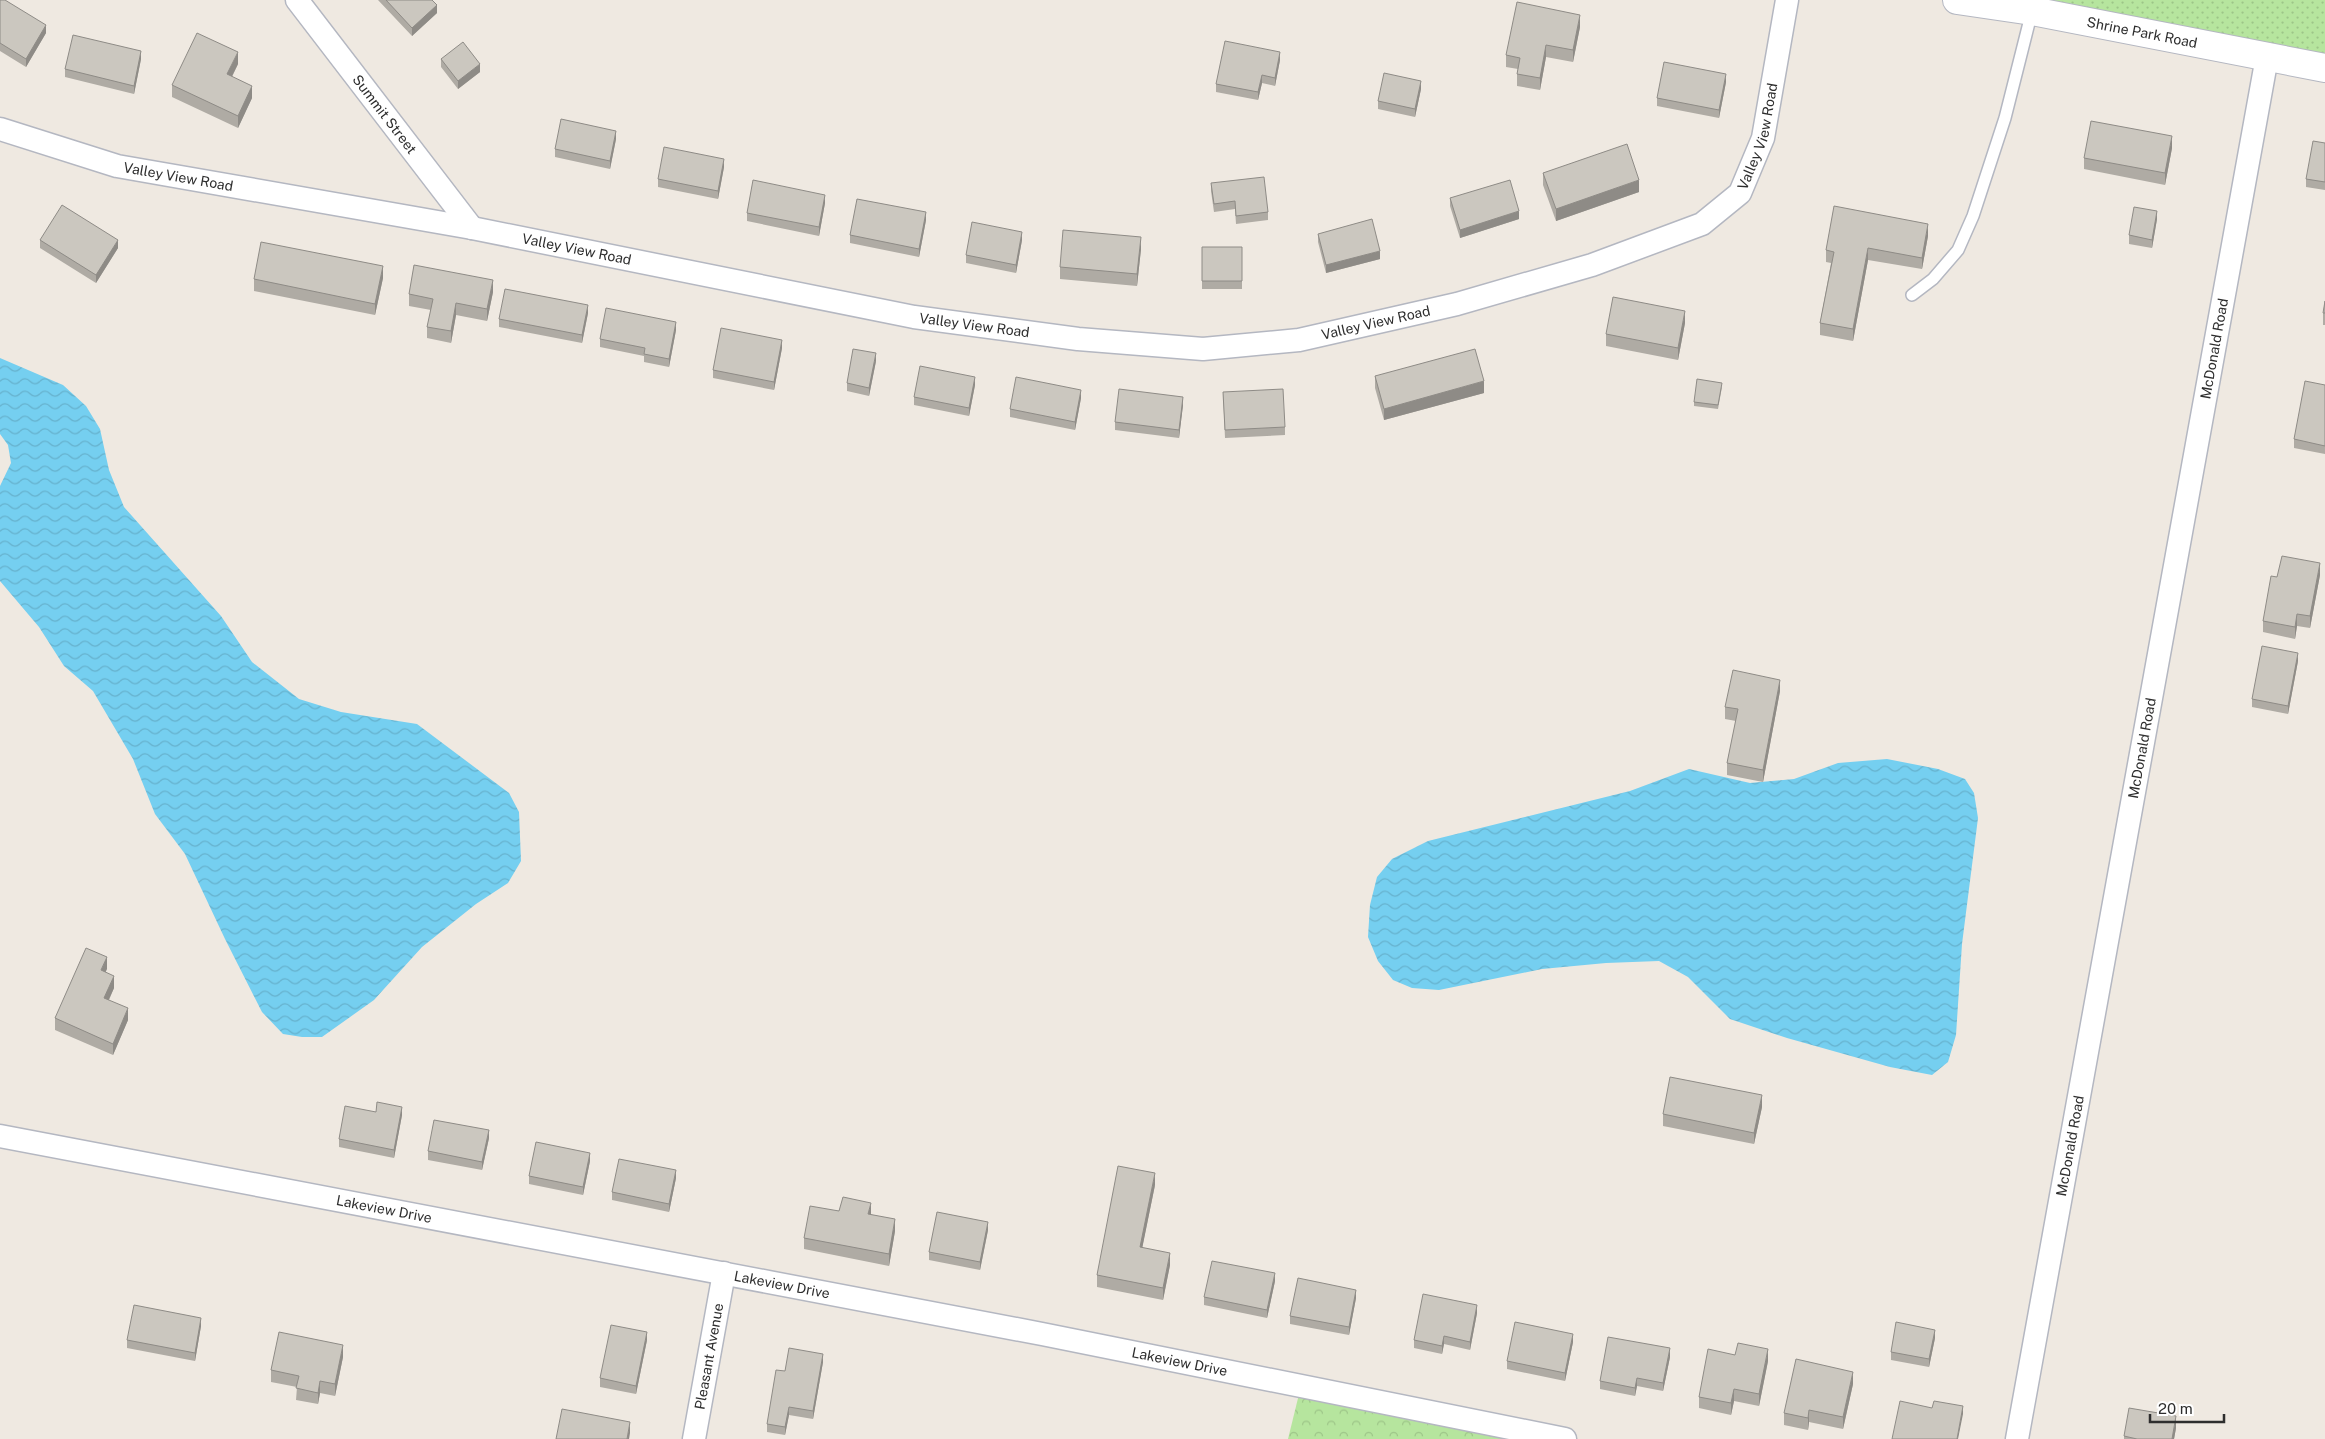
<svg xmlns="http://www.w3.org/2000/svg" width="2325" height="1439" font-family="'Public Sans',sans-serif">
  <defs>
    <pattern id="green-dots" width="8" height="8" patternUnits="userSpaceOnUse" patternTransform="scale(1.25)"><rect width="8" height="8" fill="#b6e59e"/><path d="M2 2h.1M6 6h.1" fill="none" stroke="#9dc588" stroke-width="1.8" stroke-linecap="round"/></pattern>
    <pattern id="forest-crowns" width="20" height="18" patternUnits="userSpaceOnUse" patternTransform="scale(1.25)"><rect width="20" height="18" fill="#b6e59e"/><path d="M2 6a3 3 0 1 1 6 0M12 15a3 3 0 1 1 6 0" fill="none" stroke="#9dc588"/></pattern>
    <pattern id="water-waves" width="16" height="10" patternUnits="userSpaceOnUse" patternTransform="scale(1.25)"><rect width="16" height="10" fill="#75cff0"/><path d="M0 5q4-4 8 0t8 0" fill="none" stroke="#66b2ce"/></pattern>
  </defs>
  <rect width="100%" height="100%" fill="#efe9e1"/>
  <!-- green -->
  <path fill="url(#green-dots)" d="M 1957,0 L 2325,0 L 2325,68 Z"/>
  <!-- forest -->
  <path fill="url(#forest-crowns)" d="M 1301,1386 L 1565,1439 L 1288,1439 Z"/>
  <!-- water -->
  <path fill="url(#water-waves)" d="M 0,358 L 63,385 L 86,406 L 100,429 L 109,470 L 124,507 L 221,616 L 252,662 L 299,699 L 341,712 L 417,724 L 509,793 L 519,812 L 521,861 L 508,883 L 476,904 L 422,947 L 374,1000 L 322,1037 L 302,1037 L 283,1034 L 262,1012 L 225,939 L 185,854 L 155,814 L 133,759 L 93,691 L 64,666 L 39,627 L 0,581 L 0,486 L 11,463 L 8,445 L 0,434 Z
    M 1887,759 L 1938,769 L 1965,779 L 1974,793 L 1978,818 L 1962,944 L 1956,1035 L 1948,1062 L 1932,1075 L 1890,1067 L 1787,1038 L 1730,1019 L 1688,977 L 1659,961 L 1606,963 L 1542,969 L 1439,990 L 1412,988 L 1393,980 L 1378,961 L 1368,937 L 1370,905 L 1377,877 L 1392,859 L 1428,841 L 1630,791 L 1689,769 L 1750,783 L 1794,779 L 1838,763 Z"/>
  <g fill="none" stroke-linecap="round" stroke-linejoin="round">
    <defs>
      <path id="lane" d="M 1912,295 L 1933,279 L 1958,250 L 1973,216 L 2005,118 L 2032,11"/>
      <g id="street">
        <path id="s1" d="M 297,0 L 472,228"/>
        <path id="s2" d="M 0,129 L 117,166 L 472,228 L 914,317 L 1078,339 L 1203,349 L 1299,340 L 1457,304 L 1592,265 L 1702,224 L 1740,193 L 1763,138 L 1787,0"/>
        <path id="s3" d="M 0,1136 L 1042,1334 L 1565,1439"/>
        <path id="s4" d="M 694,1439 L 724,1273"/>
        <path id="s5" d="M 2017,1439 L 2267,57"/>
      </g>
      <g id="secondary">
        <path id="s6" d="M 1957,0 L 2032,11 L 2325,68"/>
      </g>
    </defs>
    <!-- lane casing -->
    <use href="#lane" stroke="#b4b7c1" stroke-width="14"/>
    <!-- street casing -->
    <use href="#street" stroke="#b4b7c1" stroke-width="25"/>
    <!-- secondary casing -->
    <use href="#secondary" stroke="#b4b7c1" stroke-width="30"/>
    <!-- lane -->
    <use href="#lane" stroke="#fff" stroke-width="11"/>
    <!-- street -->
    <use href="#street" stroke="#fff" stroke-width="22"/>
    <!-- secondary -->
    <use href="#secondary" stroke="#fff" stroke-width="28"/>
  </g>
  <!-- wall -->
  <path fill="#afaba4" d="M 0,0 L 46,33 L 26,67 L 0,51 Z
    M 378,0 L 432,0 L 437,13 L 412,36 Z
    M 1580,27 L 1573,62 L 1546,57 L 1540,90 L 1517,86 L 1517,74 L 1518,69 L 1506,67 L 1506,55 Z
    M 141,59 L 134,94 L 65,77 L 65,69 Z
    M 441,59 L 480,72 L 458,89 L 441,67 Z
    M 1280,60 L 1275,86 L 1262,83 L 1258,100 L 1216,92 L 1216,84 Z
    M 238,64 L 232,77 L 252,98 L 238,128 L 172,97 L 172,85 Z
    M 1726,82 L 1719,118 L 1657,106 L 1657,98 Z
    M 1421,89 L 1415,117 L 1378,109 L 1378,101 Z
    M 616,139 L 610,169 L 555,157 L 555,149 Z
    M 2325,143 L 2325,190 L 2306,187 L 2306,179 Z
    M 2172,148 L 2165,185 L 2084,169 L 2084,158 Z
    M 724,167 L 718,199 L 658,187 L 658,179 Z
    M 1543,173 L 1639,192 L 1556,221 L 1543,185 Z
    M 1211,183 L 1268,212 L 1268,220 L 1236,224 L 1235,209 L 1214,212 L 1211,191 Z
    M 1450,198 L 1519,219 L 1460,238 L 1450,206 Z
    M 825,203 L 819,236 L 747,221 L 747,213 Z
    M 2157,219 L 2152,248 L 2129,244 L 2129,235 Z
    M 926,220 L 919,257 L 850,243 L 850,235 Z
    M 1318,234 L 1380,259 L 1326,273 L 1318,242 Z
    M 1928,236 L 1922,269 L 1868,260 L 1853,341 L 1820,335 L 1820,323 L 1831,263 L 1826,262 L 1826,250 Z
    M 40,240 L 118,248 L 96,283 L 40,248 Z
    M 1022,240 L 1016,273 L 966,263 L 966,255 Z
    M 1202,247 L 1242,247 L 1242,289 L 1202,289 Z
    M 1141,249 L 1137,286 L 1060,279 L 1060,267 Z
    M 383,278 L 375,315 L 254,291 L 254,279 Z
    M 493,292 L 487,321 L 456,315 L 451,343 L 427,338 L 427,327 L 431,310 L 409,306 L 409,294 Z
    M 2325,301 L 2325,325 L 2323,325 L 2323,313 Z
    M 588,313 L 582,343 L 499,327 L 499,319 Z
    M 1685,323 L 1678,360 L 1606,346 L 1606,334 Z
    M 676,330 L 669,367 L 644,362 L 644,356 L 600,347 L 600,339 Z
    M 782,348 L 774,390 L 713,378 L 713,370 Z
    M 876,361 L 869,396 L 847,391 L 847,383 Z
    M 1375,376 L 1484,393 L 1384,420 L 1375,388 Z
    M 975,385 L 969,416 L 914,405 L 914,397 Z
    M 2325,385 L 2325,454 L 2294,448 L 2294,439 Z
    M 1722,387 L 1718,409 L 1694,406 L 1694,402 Z
    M 1223,392 L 1285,427 L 1285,435 L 1225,438 Z
    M 1081,398 L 1075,430 L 1010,417 L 1010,409 Z
    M 1183,405 L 1179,438 L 1115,430 L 1115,422 Z
    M 2320,575 L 2310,628 L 2297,626 L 2295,639 L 2263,632 L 2263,621 L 2277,577 Z
    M 2298,661 L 2288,714 L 2252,707 L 2252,699 Z
    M 1780,691 L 1763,782 L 1727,775 L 1727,763 L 1736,721 L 1725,719 L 1725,707 Z
    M 107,969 L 105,972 L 114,988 L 109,1000 L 128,1020 L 113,1055 L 55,1030 L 55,1018 Z
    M 1762,1107 L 1754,1144 L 1663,1126 L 1663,1114 Z
    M 376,1112 L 402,1115 L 394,1158 L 339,1147 L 339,1139 Z
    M 489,1138 L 482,1170 L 428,1160 L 428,1151 Z
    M 590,1161 L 583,1195 L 529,1184 L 529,1176 Z
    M 676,1178 L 669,1212 L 612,1200 L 612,1192 Z
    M 1155,1185 L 1142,1248 L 1170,1265 L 1163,1300 L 1097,1287 L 1097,1275 Z
    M 839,1211 L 871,1214 L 895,1231 L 889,1266 L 804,1249 L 804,1238 Z
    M 988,1230 L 980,1270 L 929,1260 L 929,1252 Z
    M 1275,1281 L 1267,1318 L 1204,1305 L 1204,1297 Z
    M 1356,1298 L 1349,1335 L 1290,1324 L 1290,1316 Z
    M 1477,1313 L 1470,1350 L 1444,1344 L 1442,1354 L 1414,1348 L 1414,1340 Z
    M 201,1326 L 195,1361 L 127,1348 L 127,1340 Z
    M 1935,1338 L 1929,1367 L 1891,1360 L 1891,1352 Z
    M 647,1340 L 636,1394 L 600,1387 L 600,1378 Z
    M 1573,1342 L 1565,1381 L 1507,1369 L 1507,1361 Z
    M 343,1357 L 335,1396 L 320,1393 L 318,1404 L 296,1400 L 297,1387 L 271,1382 L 271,1370 Z
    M 1670,1357 L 1663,1391 L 1637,1386 L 1635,1396 L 1600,1389 L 1600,1381 Z
    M 1768,1361 L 1759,1406 L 1734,1401 L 1731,1415 L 1699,1408 L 1699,1397 Z
    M 823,1362 L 813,1419 L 789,1415 L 785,1435 L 767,1432 L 767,1424 L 785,1371 Z
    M 1853,1384 L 1843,1429 L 1809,1422 L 1808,1430 L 1784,1425 L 1784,1413 Z
    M 2176,1428 L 2174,1439 L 2124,1439 L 2124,1436 Z"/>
  <!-- shaded-wall -->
  <path fill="#8e8b86" d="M 437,5 L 437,13 L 412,36 L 412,28 Z
    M 1580,15 L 1580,27 L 1573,62 L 1573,50 Z
    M 46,25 L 46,33 L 26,67 L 26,59 Z
    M 1546,45 L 1546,57 L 1540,90 L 1540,78 Z
    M 141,51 L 141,59 L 134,94 L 134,86 Z
    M 238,52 L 238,64 L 227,86 L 227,74 Z
    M 1280,52 L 1280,60 L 1275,86 L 1275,78 Z
    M 480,64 L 480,72 L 458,89 L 458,81 Z
    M 1726,74 L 1726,82 L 1719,118 L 1719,110 Z
    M 1262,75 L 1262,83 L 1258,100 L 1258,92 Z
    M 1421,81 L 1421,89 L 1415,117 L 1415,109 Z
    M 252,86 L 252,98 L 238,128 L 238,116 Z
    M 616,131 L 616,139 L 610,169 L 610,161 Z
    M 2172,136 L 2172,148 L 2165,185 L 2165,173 Z
    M 724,159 L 724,167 L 718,199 L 718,191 Z
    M 1639,180 L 1639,192 L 1556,221 L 1556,209 Z
    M 825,195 L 825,203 L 819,236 L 819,227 Z
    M 1519,211 L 1519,219 L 1460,238 L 1460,230 Z
    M 2157,211 L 2157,219 L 2152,248 L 2152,240 Z
    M 926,212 L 926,220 L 919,257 L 919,249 Z
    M 1928,224 L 1928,236 L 1922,269 L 1922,258 Z
    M 1022,232 L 1022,240 L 1016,273 L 1016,265 Z
    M 1141,237 L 1141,249 L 1137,286 L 1137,274 Z
    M 118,240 L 118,248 L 96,283 L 96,275 Z
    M 1868,248 L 1868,260 L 1853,341 L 1853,329 Z
    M 1380,251 L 1380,259 L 1326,273 L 1326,265 Z
    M 383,266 L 383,278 L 375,315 L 375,304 Z
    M 493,280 L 493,292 L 487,321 L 487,309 Z
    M 456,303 L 456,315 L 451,343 L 451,331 Z
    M 588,305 L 588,313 L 582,343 L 582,335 Z
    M 1685,311 L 1685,323 L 1678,360 L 1678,348 Z
    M 676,322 L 676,330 L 669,367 L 669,359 Z
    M 782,340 L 782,348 L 774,390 L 774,382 Z
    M 876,353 L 876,361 L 869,396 L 869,388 Z
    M 975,377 L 975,385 L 969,416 L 969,408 Z
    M 1484,381 L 1484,393 L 1384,420 L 1384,409 Z
    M 1081,390 L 1081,398 L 1075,430 L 1075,422 Z
    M 1183,397 L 1183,405 L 1179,438 L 1179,430 Z
    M 2320,563 L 2320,575 L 2310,628 L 2310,616 Z
    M 2297,614 L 2297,626 L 2295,639 L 2295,627 Z
    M 2298,653 L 2298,661 L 2288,714 L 2288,706 Z
    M 1780,680 L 1780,691 L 1763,782 L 1763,770 Z
    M 107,957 L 107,969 L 101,982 L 101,970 Z
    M 114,976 L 114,988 L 104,1010 L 104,998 Z
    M 128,1008 L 128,1020 L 113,1055 L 113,1044 Z
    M 1762,1095 L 1762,1107 L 1754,1144 L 1754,1133 Z
    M 402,1107 L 402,1115 L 394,1158 L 394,1150 Z
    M 489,1130 L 489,1138 L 482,1170 L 482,1162 Z
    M 590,1153 L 590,1161 L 583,1195 L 583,1187 Z
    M 676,1170 L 676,1178 L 669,1212 L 669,1204 Z
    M 1155,1173 L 1155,1185 L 1140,1259 L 1140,1247 Z
    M 871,1203 L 871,1214 L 868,1214 Z
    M 895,1219 L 895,1231 L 889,1266 L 889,1254 Z
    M 988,1222 L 988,1230 L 980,1270 L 980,1262 Z
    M 1170,1253 L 1170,1265 L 1163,1300 L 1163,1288 Z
    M 1275,1273 L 1275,1281 L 1267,1318 L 1267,1310 Z
    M 1356,1290 L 1356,1298 L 1349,1335 L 1349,1327 Z
    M 1477,1305 L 1477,1313 L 1470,1350 L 1470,1342 Z
    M 201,1318 L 201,1326 L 195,1361 L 195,1353 Z
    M 1935,1330 L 1935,1338 L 1929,1367 L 1929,1359 Z
    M 647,1332 L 647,1340 L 636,1394 L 636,1386 Z
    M 1573,1334 L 1573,1342 L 1565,1381 L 1565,1373 Z
    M 1444,1336 L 1444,1344 L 1442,1354 L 1442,1346 Z
    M 343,1345 L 343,1357 L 335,1396 L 335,1384 Z
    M 1670,1348 L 1670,1357 L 1663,1391 L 1663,1383 Z
    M 1768,1349 L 1768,1361 L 1759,1406 L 1759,1394 Z
    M 823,1354 L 823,1362 L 813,1419 L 813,1411 Z
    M 1853,1372 L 1853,1384 L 1843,1429 L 1843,1417 Z
    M 1637,1378 L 1637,1386 L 1635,1396 L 1635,1388 Z
    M 320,1381 L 320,1393 L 318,1404 L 318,1393 Z
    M 1734,1389 L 1734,1401 L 1731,1415 L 1731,1403 Z
    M 1963,1406 L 1963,1414 L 1958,1439 L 1957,1439 Z
    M 789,1407 L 789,1415 L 785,1435 L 785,1427 Z
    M 1809,1410 L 1809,1422 L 1808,1430 L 1808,1418 Z
    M 2176,1416 L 2176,1428 L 2174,1439 L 2172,1439 Z
    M 630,1422 L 630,1433 L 629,1439 L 627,1439 Z"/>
  <!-- building -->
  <path fill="#cbc7bf" stroke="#8e8b86" d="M 0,0 L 5,0 L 46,25 L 26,59 L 0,43 Z
    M 386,0 L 432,0 L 437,5 L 412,28 Z
    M 1517,2 L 1580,15 L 1573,50 L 1546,45 L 1540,78 L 1517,74 L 1520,58 L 1506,55 Z
    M 197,33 L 238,52 L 227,74 L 252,86 L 238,116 L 172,85 Z
    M 73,35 L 141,51 L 134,86 L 65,69 Z
    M 1225,41 L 1280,52 L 1275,78 L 1262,75 L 1258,92 L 1216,84 Z
    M 463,42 L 480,64 L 458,81 L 441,59 Z
    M 1664,62 L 1726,74 L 1719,110 L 1657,98 Z
    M 1384,73 L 1421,81 L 1415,109 L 1378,101 Z
    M 561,119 L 616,131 L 610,161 L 555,149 Z
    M 2091,121 L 2172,136 L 2165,173 L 2084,158 Z
    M 2313,141 L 2325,143 L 2325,182 L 2306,179 Z
    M 1627,144 L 1639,180 L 1556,209 L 1543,173 Z
    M 664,147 L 724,159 L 718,191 L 658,179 Z
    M 1264,177 L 1268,212 L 1236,216 L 1235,201 L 1214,204 L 1211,183 Z
    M 753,180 L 825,195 L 819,227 L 747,213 Z
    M 1510,180 L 1519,211 L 1460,230 L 1450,198 Z
    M 857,199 L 926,212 L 919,249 L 850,235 Z
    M 62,205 L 118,240 L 96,275 L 40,240 Z
    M 1834,206 L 1928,224 L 1922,258 L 1868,248 L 1853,329 L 1820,323 L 1834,252 L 1826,250 Z
    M 2134,207 L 2157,211 L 2152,240 L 2129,235 Z
    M 1372,219 L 1380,251 L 1326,265 L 1318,234 Z
    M 972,222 L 1022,232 L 1016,265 L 966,255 Z
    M 1063,230 L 1141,237 L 1137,274 L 1060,267 Z
    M 261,242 L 383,266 L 375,304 L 254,279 Z
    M 1202,247 L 1242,247 L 1242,281 L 1202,281 Z
    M 414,265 L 493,280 L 487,309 L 456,303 L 451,331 L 427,327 L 433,299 L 409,294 Z
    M 505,289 L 588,305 L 582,335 L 499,319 Z
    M 1613,297 L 1685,311 L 1678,348 L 1606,334 Z
    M 2325,301 L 2325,313 L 2323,313 Z
    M 606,308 L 676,322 L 669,359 L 644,354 L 645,348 L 600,339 Z
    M 721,328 L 782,340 L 774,382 L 713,370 Z
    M 853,349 L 876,353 L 869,388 L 847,383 Z
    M 1475,349 L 1484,381 L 1384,409 L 1375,376 Z
    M 920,366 L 975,377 L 969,408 L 914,397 Z
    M 1016,377 L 1081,390 L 1075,422 L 1010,409 Z
    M 1697,379 L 1722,383 L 1718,405 L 1694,402 Z
    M 2305,381 L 2325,385 L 2325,446 L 2294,439 Z
    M 1119,389 L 1183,397 L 1179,430 L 1115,422 Z
    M 1283,389 L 1285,427 L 1225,430 L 1223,392 Z
    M 2282,556 L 2320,563 L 2310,616 L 2297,614 L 2295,627 L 2263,621 L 2271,576 L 2277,577 Z
    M 2262,646 L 2298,653 L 2288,706 L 2252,699 Z
    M 1733,670 L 1780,680 L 1763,770 L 1727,763 L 1738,709 L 1725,707 Z
    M 86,948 L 107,957 L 101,970 L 114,976 L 104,998 L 128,1008 L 113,1044 L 55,1018 Z
    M 1670,1077 L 1762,1095 L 1754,1133 L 1663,1114 Z
    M 377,1102 L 402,1107 L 394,1150 L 339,1139 L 345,1106 L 376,1112 Z
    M 434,1120 L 489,1130 L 482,1162 L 428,1151 Z
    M 536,1142 L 590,1153 L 583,1187 L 529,1176 Z
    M 619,1159 L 676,1170 L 669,1204 L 612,1192 Z
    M 1118,1166 L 1155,1173 L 1140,1247 L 1170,1253 L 1163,1288 L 1097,1275 Z
    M 843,1197 L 871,1203 L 868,1214 L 895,1219 L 889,1254 L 804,1238 L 810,1206 L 839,1211 Z
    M 937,1212 L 988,1222 L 980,1262 L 929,1252 Z
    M 1212,1261 L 1275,1273 L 1267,1310 L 1204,1297 Z
    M 1298,1278 L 1356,1290 L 1349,1327 L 1290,1316 Z
    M 1423,1294 L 1477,1305 L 1470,1342 L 1444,1336 L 1442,1346 L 1414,1340 Z
    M 134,1305 L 201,1318 L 195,1353 L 127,1340 Z
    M 1515,1322 L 1573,1334 L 1565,1373 L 1507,1361 Z
    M 1896,1322 L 1935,1330 L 1929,1359 L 1891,1352 Z
    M 611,1325 L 647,1332 L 636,1386 L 600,1378 Z
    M 279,1332 L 343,1345 L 335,1384 L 320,1381 L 318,1393 L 296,1388 L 299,1376 L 271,1370 Z
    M 1608,1337 L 1670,1348 L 1663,1383 L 1637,1378 L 1635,1388 L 1600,1381 Z
    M 1738,1343 L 1768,1349 L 1759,1394 L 1734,1389 L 1731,1403 L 1699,1397 L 1708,1349 L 1735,1355 Z
    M 789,1348 L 823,1354 L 813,1411 L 789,1407 L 785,1427 L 767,1424 L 776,1370 L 785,1371 Z
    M 1796,1359 L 1853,1372 L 1843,1417 L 1809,1410 L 1808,1418 L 1784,1413 Z
    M 1900,1401 L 1932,1408 L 1934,1401 L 1963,1406 L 1957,1439 L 1892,1439 Z
    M 2129,1408 L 2176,1416 L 2172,1439 L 2137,1439 L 2124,1436 Z
    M 562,1409 L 630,1422 L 627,1439 L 556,1439 Z"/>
  <g text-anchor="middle" stroke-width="5" stroke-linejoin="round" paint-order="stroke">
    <!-- street labels -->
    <g font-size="14" fill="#2e2e2e" stroke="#fff">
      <text dy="5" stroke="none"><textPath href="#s6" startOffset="188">Shrine Park Road</textPath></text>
      <text dy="5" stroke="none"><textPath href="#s1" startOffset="144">Summit Street</textPath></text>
      <text dy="5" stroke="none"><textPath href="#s2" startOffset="1850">Valley View Road</textPath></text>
      <text dy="5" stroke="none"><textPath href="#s2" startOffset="185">Valley View Road</textPath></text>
      <text dy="5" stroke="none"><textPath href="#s2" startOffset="590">Valley View Road</textPath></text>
      <text dy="5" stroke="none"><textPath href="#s2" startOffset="1400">Valley View Road</textPath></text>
      <text dy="5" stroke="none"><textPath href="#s2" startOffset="995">Valley View Road</textPath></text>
      <text dy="5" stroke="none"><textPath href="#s5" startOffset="1108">McDonald Road</textPath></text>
      <text dy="5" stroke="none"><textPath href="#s5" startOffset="702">McDonald Road</textPath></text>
      <text dy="5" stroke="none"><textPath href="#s5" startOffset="298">McDonald Road</textPath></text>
      <text dy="5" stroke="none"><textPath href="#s3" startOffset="391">Lakeview Drive</textPath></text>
      <text dy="5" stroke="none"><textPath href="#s3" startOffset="796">Lakeview Drive</textPath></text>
      <text dy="5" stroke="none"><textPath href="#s4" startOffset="84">Pleasant Avenue</textPath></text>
      <text dy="5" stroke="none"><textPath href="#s3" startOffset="1201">Lakeview Drive</textPath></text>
    </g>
  </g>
  <!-- scale -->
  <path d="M2150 1414v8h74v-8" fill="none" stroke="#2e2e2e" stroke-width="2.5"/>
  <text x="2158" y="1414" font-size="15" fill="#2e2e2e" stroke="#ffffff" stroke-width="4" paint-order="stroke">20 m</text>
</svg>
